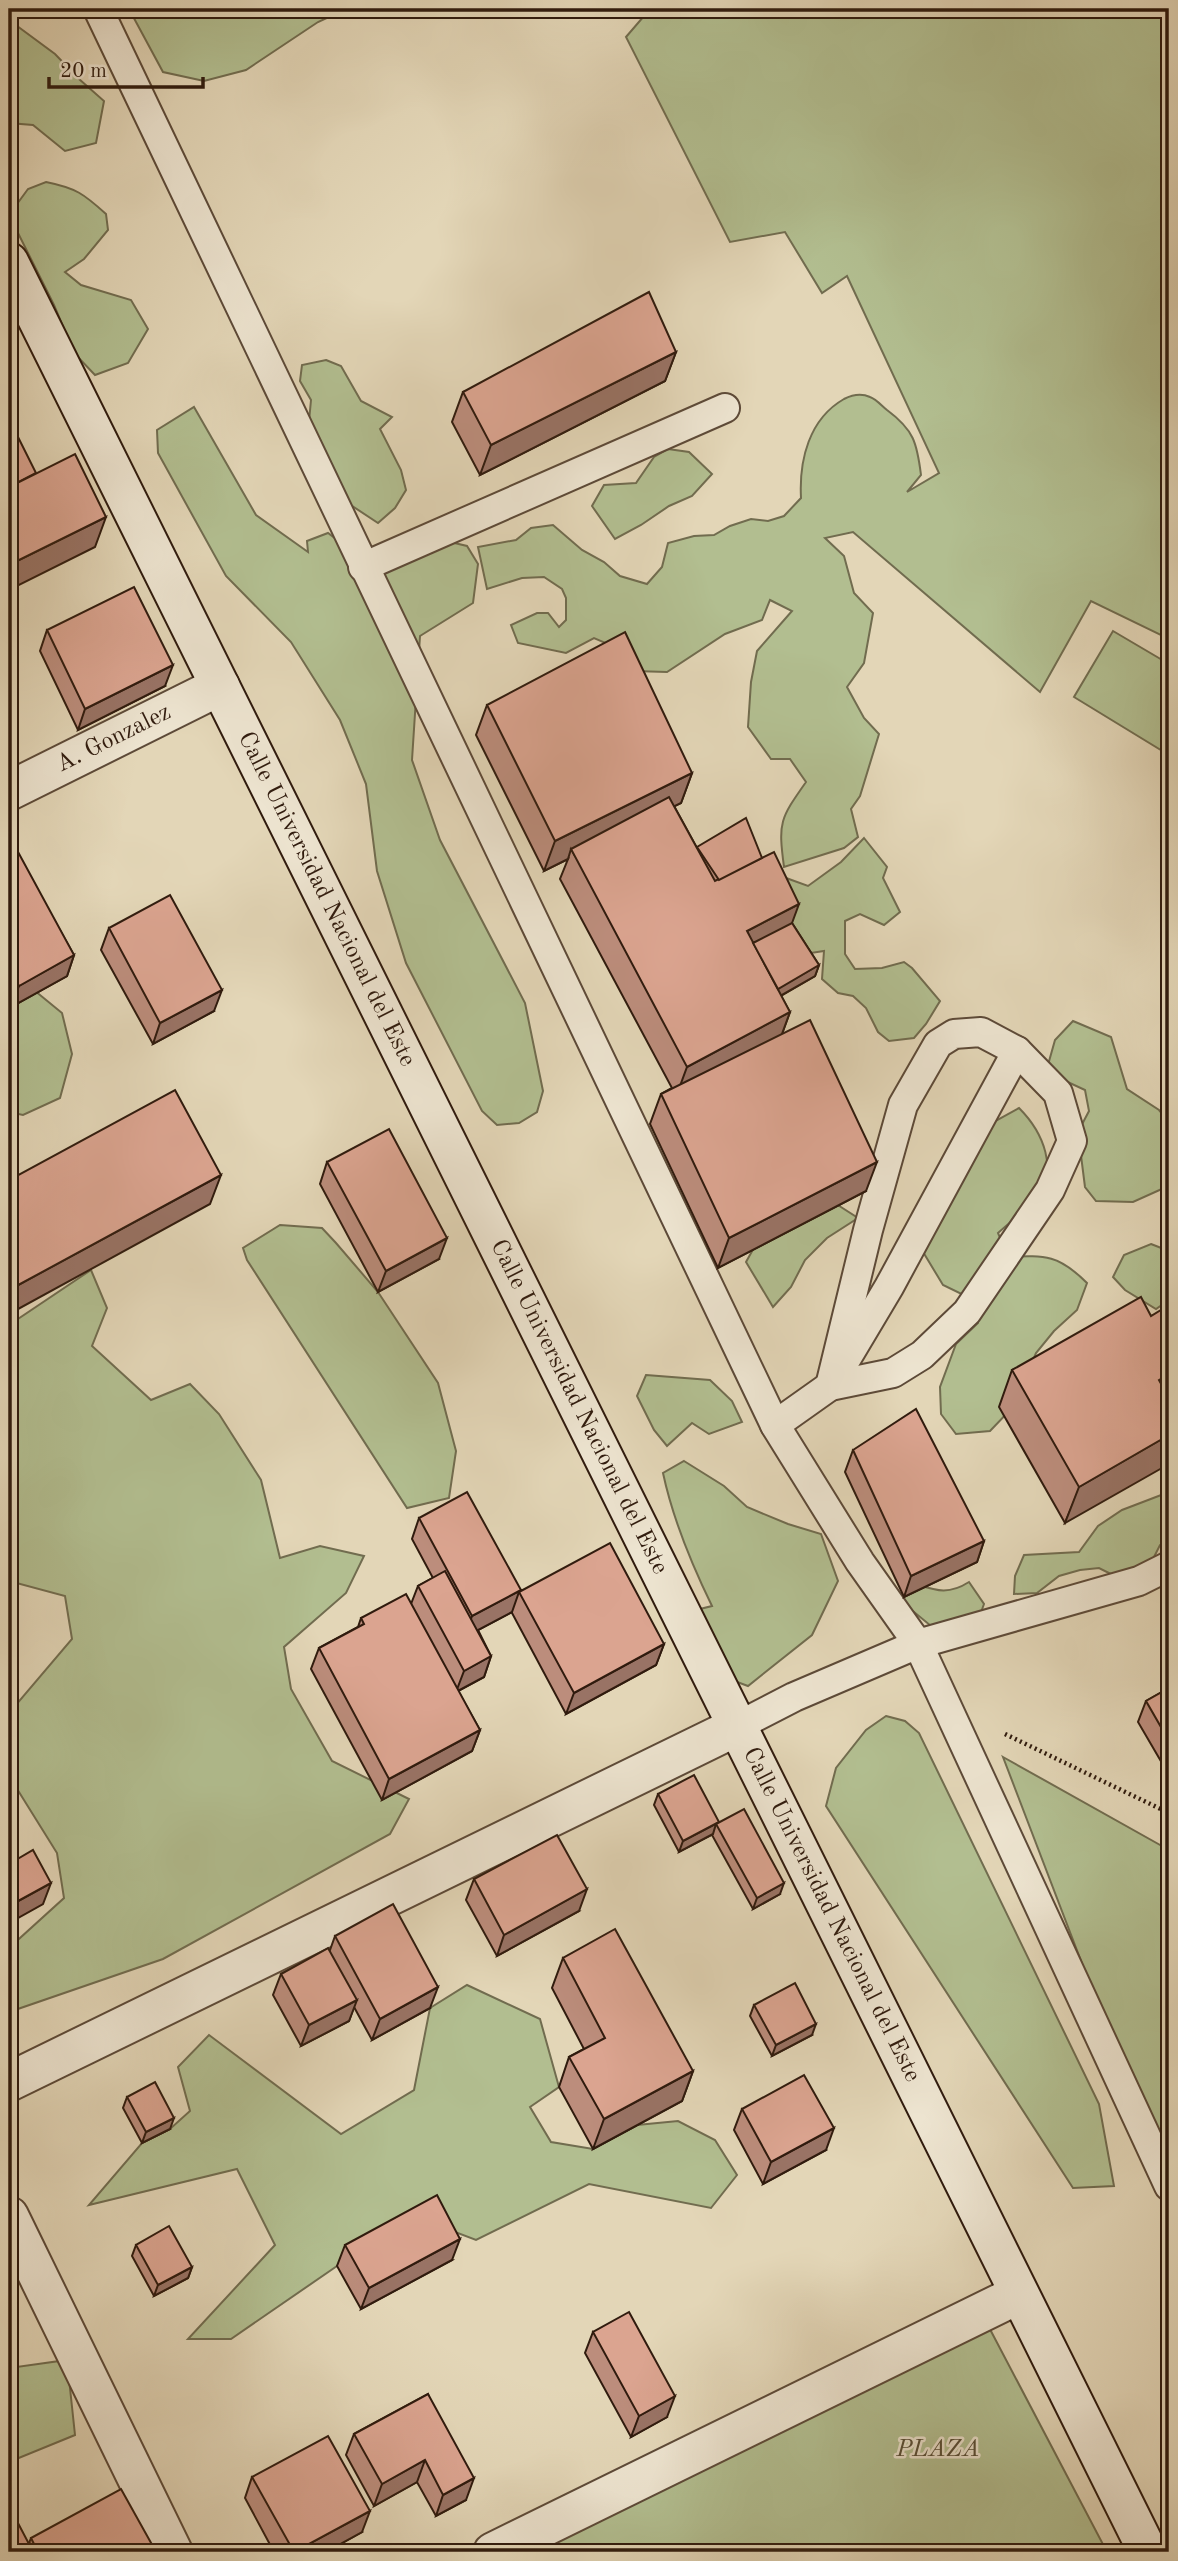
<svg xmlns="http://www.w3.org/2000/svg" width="1178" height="2561" viewBox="0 0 1178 2561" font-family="'Old Standard TT',serif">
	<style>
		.green { fill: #b2be90; stroke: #716c4f; stroke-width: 2 }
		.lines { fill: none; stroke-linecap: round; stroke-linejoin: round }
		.lane-casing { stroke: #5d4a38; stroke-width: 32 }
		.street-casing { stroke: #5d4a38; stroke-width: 42 }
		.secondary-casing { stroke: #301b0e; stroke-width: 42 }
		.path { stroke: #301b0e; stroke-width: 4.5; stroke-dasharray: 2 3.5; stroke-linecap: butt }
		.lane { stroke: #ede4d0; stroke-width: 28 }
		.street { stroke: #ede4d0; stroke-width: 38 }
		.secondary { stroke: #ede4d0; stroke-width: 38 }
		.wall { fill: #bc8d7c; stroke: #301b0e; stroke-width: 2 }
		.shaded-wall { fill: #997365; stroke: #301b0e; stroke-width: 2 }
		.building { fill: #dba490; stroke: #301b0e; stroke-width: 2 }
		.labels { text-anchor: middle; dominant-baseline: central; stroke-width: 5; stroke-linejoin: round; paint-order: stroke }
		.street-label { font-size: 24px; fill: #301b0e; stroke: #ede4d0 }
		.park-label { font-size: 24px; font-style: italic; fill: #574c35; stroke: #ede4d0 }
	</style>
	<rect width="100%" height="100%" fill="#e3d6b7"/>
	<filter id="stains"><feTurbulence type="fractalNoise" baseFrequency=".00286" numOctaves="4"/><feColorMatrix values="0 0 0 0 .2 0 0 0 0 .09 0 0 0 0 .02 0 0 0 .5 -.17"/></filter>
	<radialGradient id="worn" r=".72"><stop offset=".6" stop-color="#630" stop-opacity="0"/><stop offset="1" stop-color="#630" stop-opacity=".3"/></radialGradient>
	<g class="green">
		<polygon points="129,9 346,9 318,22 246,70 204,81 163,72"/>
		<path d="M 650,9 L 1169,9 L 1169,639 L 1091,601 L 1040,692 L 853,532 L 825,538 L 844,556 L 854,593 L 873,613 L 864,663 L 847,687 L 864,718 L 879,734 L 860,796 L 851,809 L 858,837 L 844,848 L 784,867 C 778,822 780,819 806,782 L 790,759 L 771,759 L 748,727 L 751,682 L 757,651 L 792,611 L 770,600 L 762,620 L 725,634 L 667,672 L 634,671 L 622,650 L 594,638 L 566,653 L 518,643 L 511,625 L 537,613 L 548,613 L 559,627 L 566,620 L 566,598 L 562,589 L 544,577 L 522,578 L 487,589 L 478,547 L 516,540 L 531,528 L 553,525 L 582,550 L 604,562 L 620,576 L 647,584 L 662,567 L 668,543 L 694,536 L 714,535 L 730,526 L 751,519 L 768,521 L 784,516 L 801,498 C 799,460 809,419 844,399 C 852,395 861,393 870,397 C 876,399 882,406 887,410 C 914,430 917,443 921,475 L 907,492 L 939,473 L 847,276 L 822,293 L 785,232 L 730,242 L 626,37 Z"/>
		<polygon points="9,20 55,54 79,79 104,101 96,143 65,151 33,125 9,123"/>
		<path d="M 46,182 C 76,188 84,194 106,214 L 108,230 L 84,259 L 65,272 L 81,285 L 131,300 L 148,329 L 128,363 L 95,375 L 74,353 L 54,305 L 9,215 L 28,189 Z"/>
		<polygon points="326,360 341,366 361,401 392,417 380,429 401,470 406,490 395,508 378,523 334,494 308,432 311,400 300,381 302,365"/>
		<polygon points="194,407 256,515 308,552 307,541 328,533 361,558 446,541 467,546 478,564 473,603 420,636 412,760 440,840 525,1003 543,1091 537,1112 519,1123 497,1125 482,1111 406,963 377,871 366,784 340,720 291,642 226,576 158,453 157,430"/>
		<polygon points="668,449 689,452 712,474 692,496 669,506 641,525 615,539 592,506 604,485 636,483 654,457"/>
		<polygon points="1113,631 1169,664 1169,755 1074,697"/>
		<polygon points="864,838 887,867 883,878 900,912 884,925 860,914 845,921 845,954 855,969 882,968 904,962 912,968 940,1001 926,1024 914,1038 889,1041 878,1032 866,1008 853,996 838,993 822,979 824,951 811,953 783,914 786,878 808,886 841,862"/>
		<polygon points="29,986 62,1013 72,1054 60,1098 23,1115 9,1112 9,993"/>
		<polygon points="1073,1021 1111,1037 1127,1089 1159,1110 1169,1122 1169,1192 1164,1188 1133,1202 1096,1201 1085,1187 1078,1132 1089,1111 1085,1090 1046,1072 1055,1040"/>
		<path d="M 1019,1108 C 1043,1132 1060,1171 1035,1200 C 1024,1212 1010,1222 998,1233 L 1008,1257 C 1046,1255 1059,1255 1087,1283 L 1077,1310 L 1054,1331 L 1036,1353 L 1013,1407 L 990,1431 L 956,1434 L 941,1414 L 940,1387 L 956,1344 L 978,1323 L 974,1300 L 943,1285 L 914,1237 L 950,1175 L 946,1152 L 959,1141 Z"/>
		<polygon points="830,1200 858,1218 827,1238 805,1260 791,1287 773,1307 746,1262 760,1237"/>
		<polygon points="280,1225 322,1228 336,1243 378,1292 438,1383 456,1451 449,1498 407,1508 247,1260 243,1248"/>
		<polygon points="1151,1244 1169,1251 1169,1300 1156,1309 1125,1290 1113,1277 1124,1255"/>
		<polygon points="91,1270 107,1308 92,1346 151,1400 190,1384 219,1414 261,1480 280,1558 320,1546 364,1556 346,1593 284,1647 291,1689 332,1761 409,1799 390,1834 163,1959 9,2012 9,1948 64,1898 57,1853 9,1776 9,1713 72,1639 65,1596 9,1581 9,1325"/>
		<polygon points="646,1375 710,1380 732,1401 742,1422 709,1434 692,1423 667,1446 654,1430 637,1396"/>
		<path d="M 684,1461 L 724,1486 L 747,1507 L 788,1524 L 821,1534 L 838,1581 L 812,1635 L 748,1686 L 729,1679 L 692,1611 L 712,1606 C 691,1563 673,1520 663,1473 Z"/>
		<polygon points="1169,1492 1169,1543 1160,1545 1153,1559 1119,1578 1099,1568 1080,1570 1059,1576 1037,1593 1014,1594 1015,1576 1024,1555 1079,1552 1098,1526 1122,1510"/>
		<path d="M 969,1582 L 984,1604 L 980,1615 L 931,1626 L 897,1598 L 912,1583 C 935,1590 947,1596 969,1582 Z"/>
		<polygon points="886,1716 905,1721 919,1733 1099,2104 1114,2186 1073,2188 826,1806 836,1768 866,1730"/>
		<polygon points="1003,1757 1169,1850 1169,2154 1156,2157"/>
		<polygon points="467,1985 540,2019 559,2087 530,2107 551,2142 593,2149 637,2125 678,2121 715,2140 737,2175 711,2208 589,2184 476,2240 405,2213 337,2266 231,2339 188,2339 275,2245 237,2169 89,2205 142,2143 170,2129 190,2111 178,2067 209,2035 341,2134 414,2090 430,2008"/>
		<polygon points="9,2240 17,2255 18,2317 9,2323"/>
		<polygon points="982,2314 1107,2552 526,2552"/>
		<polygon points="67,2360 75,2435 9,2462 9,2368"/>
	</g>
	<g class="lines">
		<defs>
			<g id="lane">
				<polyline points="98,9 775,1425 860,1562 918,1644 1139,1581 1169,1566"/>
				<polyline points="363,567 725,408"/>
				<polygon points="981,1032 1017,1051 1058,1093 1072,1141 1050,1190 967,1312 922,1355 893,1373 830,1386 868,1230 903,1105 938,1044 954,1034"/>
				<polyline points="775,1425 830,1386 889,1287 1017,1051"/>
				<polyline points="738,1726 794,1697 918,1644 1169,2186"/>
			</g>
			<g id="street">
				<path id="s1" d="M 9,791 L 220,686"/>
				<polyline points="9,2082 738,1726"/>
				<polyline points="9,2216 173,2552"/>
				<polyline points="493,2552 1019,2294"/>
			</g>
			<g id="secondary">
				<path id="s2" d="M 9,262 L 1148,2552"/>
			</g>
		</defs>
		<use href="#lane" class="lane-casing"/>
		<use href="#street" class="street-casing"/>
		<use href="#secondary" class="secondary-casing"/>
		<polyline class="path" points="1005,1734 1169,1813"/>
		<use href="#lane" class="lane"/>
		<use href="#street" class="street"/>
		<use href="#secondary" class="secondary"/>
	</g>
	<g class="wall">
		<polygon points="676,352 665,381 480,475 452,422 463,392"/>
		<polygon points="47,630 165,686 78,730 40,651"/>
		<polygon points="487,705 692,773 681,803 674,806 697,848 762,858 792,923 819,965 815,976 781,996 790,1012 782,1034 866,1191 718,1268 650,1124 661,1094 672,1088 560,879 568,859 544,871 476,735"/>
		<polygon points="9,840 74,955 67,976 11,1007 9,1003"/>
		<polygon points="109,928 214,1011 153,1044 101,950"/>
		<polygon points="327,1162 439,1259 378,1292 320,1184"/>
		<polygon points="1151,1316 1065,1523 999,1407 1012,1370"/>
		<polygon points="853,1450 984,1541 977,1562 904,1597 845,1472"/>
		<polygon points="419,1518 521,1590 664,1644 656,1665 566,1714 512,1613 512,1612 478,1630 491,1656 484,1677 458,1691 480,1730 472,1751 382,1800 311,1669 319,1648 358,1627 361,1618 411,1604 418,1586 433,1578 412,1539"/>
		<polygon points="1169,1688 1169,1775 1138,1722 1146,1701"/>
		<polygon points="658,1794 719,1822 780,1894 753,1909 712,1835 713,1834 679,1852 654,1805"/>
		<polygon points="474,1879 579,1911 497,1956 466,1900"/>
		<polygon points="335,1936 430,2008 372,2040 354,2007 349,2021 301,2046 273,1995 281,1974 330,1950"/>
		<polygon points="563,1958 693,2071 682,2101 593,2149 559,2087 569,2057 584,2049 552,1988"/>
		<polygon points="754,2005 812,2035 772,2056 750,2016"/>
		<polygon points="127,2097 170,2129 142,2143 123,2108"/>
		<polygon points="742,2109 826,2150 763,2184 734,2130"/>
		<polygon points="136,2245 192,2267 188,2278 154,2296 132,2256"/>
		<polygon points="345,2245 452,2260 361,2309 337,2266"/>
		<polygon points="593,2332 667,2417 631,2437 585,2353"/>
		<polygon points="428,2394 466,2500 436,2516 417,2482 374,2506 346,2455 354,2434"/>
		<polygon points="252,2477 362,2532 326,2552 274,2552 245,2498"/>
		<polygon points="31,2538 155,2550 154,2552 9,2552 29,2543"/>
	</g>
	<g class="shaded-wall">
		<polygon points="676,352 665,381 480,475 491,445"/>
		<polygon points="106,517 95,547 9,590 9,565"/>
		<polygon points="173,665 165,686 78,730 85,709"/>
		<polygon points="692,773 681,803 575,856 571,849 568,859 544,871 555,841"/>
		<polygon points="799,904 788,934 752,943 747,931"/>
		<polygon points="74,955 67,976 11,1007 19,986"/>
		<polygon points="819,965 815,976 771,1001 775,990"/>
		<polygon points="222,990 214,1011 153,1044 160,1023"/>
		<polygon points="790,1012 779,1042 676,1097 687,1067"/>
		<polygon points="877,1162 866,1191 718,1268 729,1238"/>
		<polygon points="221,1175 210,1204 9,1314 9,1290"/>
		<polygon points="447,1238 439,1259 378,1292 386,1271"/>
		<polygon points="1169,1374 1169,1403 1159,1380"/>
		<polygon points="1169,1435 1169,1464 1065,1523 1079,1487"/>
		<polygon points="984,1541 977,1562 904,1597 911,1576"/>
		<polygon points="521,1590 519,1592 512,1612 465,1637 472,1616"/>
		<polygon points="664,1644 656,1665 566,1714 574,1693"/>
		<polygon points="491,1656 484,1677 456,1692 464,1671"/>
		<polygon points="480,1730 472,1751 382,1800 389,1779"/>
		<polygon points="719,1822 716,1824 713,1834 679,1852 683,1841"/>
		<polygon points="51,1883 43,1904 9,1923 9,1906"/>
		<polygon points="784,1883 780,1894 753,1909 757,1898"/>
		<polygon points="587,1889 579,1911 497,1956 504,1935"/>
		<polygon points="438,1987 430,2008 372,2040 380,2019"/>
		<polygon points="357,2000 349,2021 301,2046 309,2025"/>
		<polygon points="816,2024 812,2035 772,2056 776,2045"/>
		<polygon points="693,2071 682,2101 593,2149 604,2119"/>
		<polygon points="174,2118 170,2129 142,2143 146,2132"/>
		<polygon points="834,2128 826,2150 763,2184 771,2162"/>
		<polygon points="460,2239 452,2260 361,2309 369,2288"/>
		<polygon points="192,2267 188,2278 154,2296 158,2285"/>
		<polygon points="675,2396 667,2417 631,2437 639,2416"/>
		<polygon points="425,2460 417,2482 374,2506 382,2484"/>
		<polygon points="474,2478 466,2500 436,2516 443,2495"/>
		<polygon points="370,2511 362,2532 326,2552 294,2552"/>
		<polygon points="29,2544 26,2552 13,2552"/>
	</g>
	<g class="building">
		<polygon points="649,292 676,352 491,445 463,392"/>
		<polygon points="12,425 36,473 9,487 9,427"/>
		<polygon points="75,454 106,517 9,565 9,487"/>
		<polygon points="134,587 173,665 85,709 47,630"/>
		<polygon points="625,632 692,773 555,841 487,705"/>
		<polygon points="669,797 715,881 774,852 799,904 747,931 790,1012 687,1067 571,849"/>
		<polygon points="746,818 762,858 719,880 697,847"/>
		<polygon points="11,839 74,955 19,986 9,968 9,840"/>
		<polygon points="170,895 222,990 160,1023 109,928"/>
		<polygon points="792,923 819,965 778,989 753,943"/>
		<polygon points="810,1020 877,1162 729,1238 661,1094"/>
		<polygon points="175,1090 221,1175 9,1290 9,1180"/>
		<polygon points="389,1129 447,1238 386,1271 327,1162"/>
		<polygon points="1141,1297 1151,1316 1169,1305 1169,1374 1159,1380 1169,1398 1169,1435 1079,1487 1012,1370"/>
		<polygon points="916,1409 984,1541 911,1576 853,1450"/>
		<polygon points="467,1492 521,1590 472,1616 419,1518"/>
		<polygon points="610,1543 664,1644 574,1693 519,1592"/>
		<polygon points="445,1571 491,1656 464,1671 418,1586"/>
		<polygon points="406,1594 480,1730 389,1779 319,1648 364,1624 361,1618"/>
		<polygon points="1169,1688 1169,1741 1146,1701"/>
		<polygon points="694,1775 719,1822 683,1841 658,1794"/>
		<polygon points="744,1809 784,1883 757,1898 716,1824"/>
		<polygon points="557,1835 587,1889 504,1935 474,1879"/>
		<polygon points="33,1850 51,1883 9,1906 9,1864"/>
		<polygon points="393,1904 438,1987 380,2019 335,1936"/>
		<polygon points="615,1929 693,2071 604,2119 569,2057 605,2038 563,1958"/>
		<polygon points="328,1948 357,2000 309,2025 281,1974"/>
		<polygon points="795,1983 816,2024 776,2045 754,2005"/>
		<polygon points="804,2075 834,2128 771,2162 742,2109"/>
		<polygon points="155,2082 174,2118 146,2132 127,2097"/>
		<polygon points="437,2195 460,2239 369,2288 345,2245"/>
		<polygon points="169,2226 192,2267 158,2285 136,2245"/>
		<polygon points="629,2312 675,2396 639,2416 593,2332"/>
		<polygon points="428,2394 474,2478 443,2495 425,2460 382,2484 354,2434"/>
		<polygon points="328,2436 370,2511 294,2552 252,2477"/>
		<polygon points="121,2489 155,2550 150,2552 38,2552 31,2538"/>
		<polygon points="9,2506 29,2544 13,2552 9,2552"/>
	</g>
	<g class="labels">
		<g class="street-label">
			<text stroke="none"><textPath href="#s1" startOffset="117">A. Gonzalez</textPath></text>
			<text stroke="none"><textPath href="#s2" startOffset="712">Calle Universidad Nacional del Este</textPath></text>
			<text stroke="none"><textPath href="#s2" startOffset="1279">Calle Universidad Nacional del Este</textPath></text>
			<text stroke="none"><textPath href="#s2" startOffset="1846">Calle Universidad Nacional del Este</textPath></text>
		</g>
		<g class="park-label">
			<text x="938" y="2450">PLAZA</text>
		</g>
	</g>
	<rect width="1178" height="2561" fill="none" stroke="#e3d6b7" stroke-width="35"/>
	<rect x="10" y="10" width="1157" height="2540" fill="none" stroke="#301b0e" stroke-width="3.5"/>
	<rect x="18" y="18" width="1143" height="2526" fill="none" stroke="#301b0e" stroke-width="2"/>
	<path d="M49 77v10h154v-10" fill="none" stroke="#301b0e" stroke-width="3.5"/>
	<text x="60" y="77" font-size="21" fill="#301b0e" stroke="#ede4d0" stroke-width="5" paint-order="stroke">20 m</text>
	<rect width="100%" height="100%" filter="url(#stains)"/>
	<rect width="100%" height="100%" fill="url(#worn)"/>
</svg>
